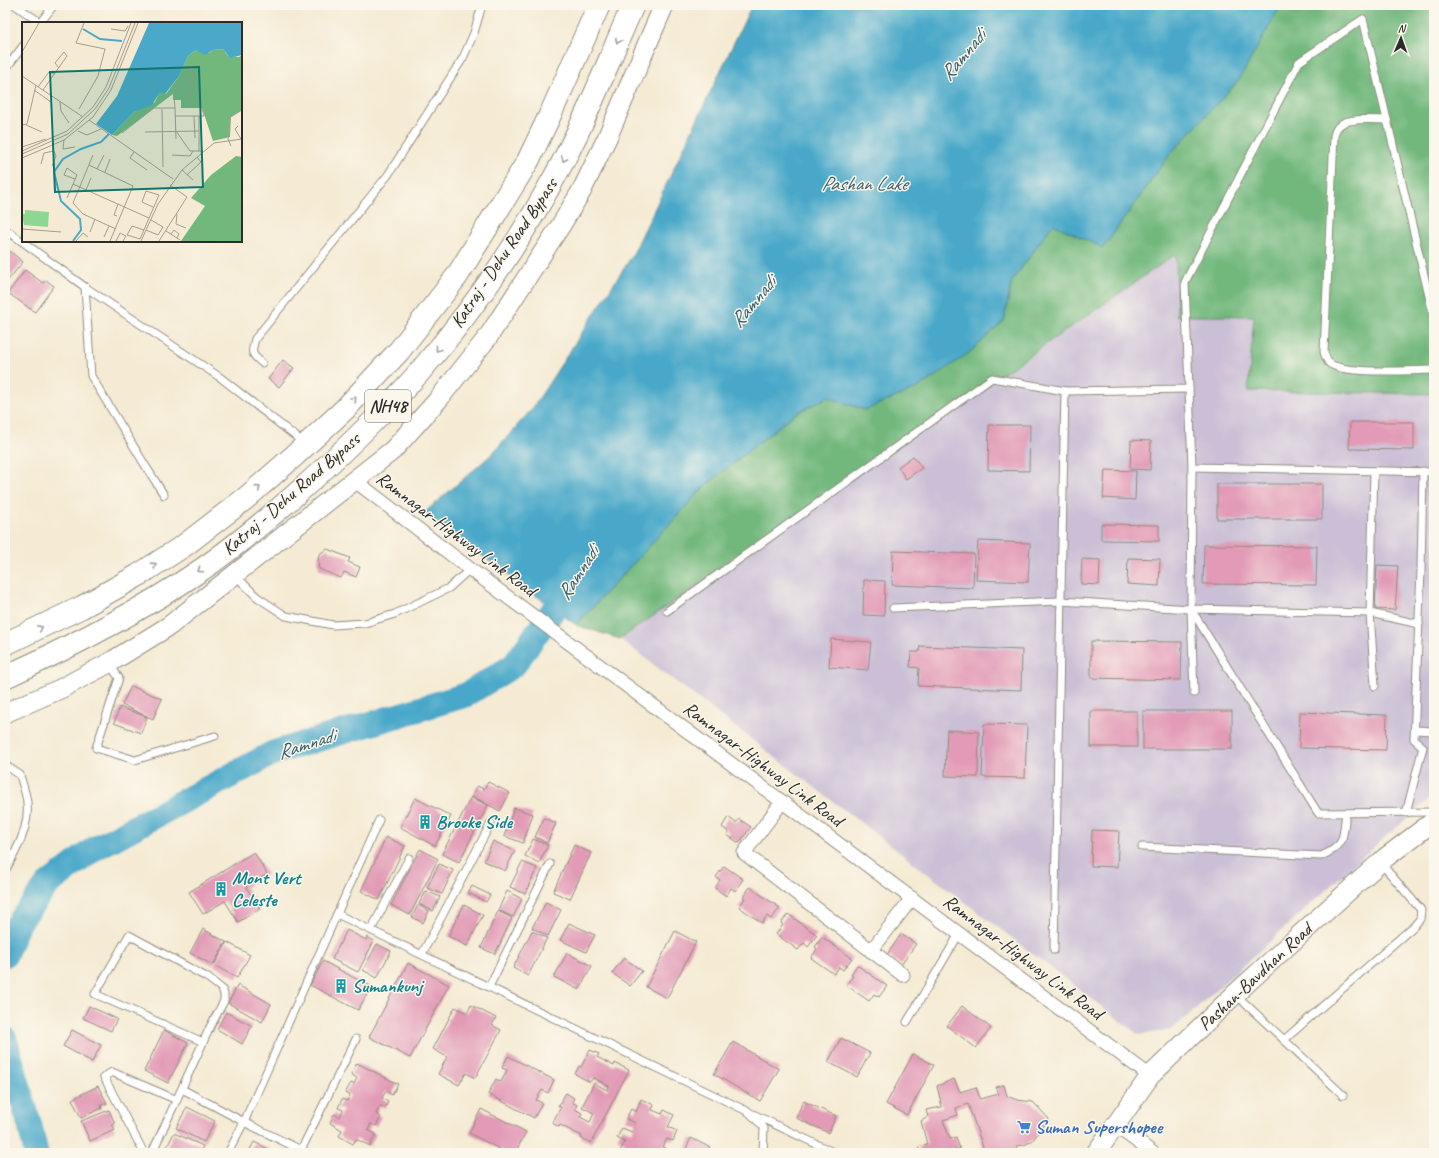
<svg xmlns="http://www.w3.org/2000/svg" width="1439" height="1158" viewBox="0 0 1439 1158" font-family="Caveat,sans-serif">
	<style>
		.industrial { fill: #cabfd6 }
		.forest { fill: #72b87d; stroke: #4e7254 }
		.water { fill: #4aa8c9; stroke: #3a6a7a }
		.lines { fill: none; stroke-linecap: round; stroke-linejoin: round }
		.river { stroke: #4aa8c9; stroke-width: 25 }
		.building { fill: #e29ab6 }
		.lane-casing { stroke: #908b80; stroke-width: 9 }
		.street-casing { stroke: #908b80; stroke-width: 15 }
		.secondary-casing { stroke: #908b80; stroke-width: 21 }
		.highway-casing { stroke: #908b80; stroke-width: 24 }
		.lane { stroke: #fff; stroke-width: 7 }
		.street { stroke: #fff; stroke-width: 13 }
		.secondary { stroke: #fff; stroke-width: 19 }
		.highway { stroke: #fff; stroke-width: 22 }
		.oneway { stroke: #a0a0a0 }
		.labels { text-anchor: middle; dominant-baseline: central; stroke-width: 3; stroke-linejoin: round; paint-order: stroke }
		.shield { fill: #fbf7ec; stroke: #696865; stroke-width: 1 }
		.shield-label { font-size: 18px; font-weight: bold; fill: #2b2b2b }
		.street-label { font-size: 19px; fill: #2b2b2b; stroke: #fbf7ec }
		.culture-label { font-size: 19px; font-weight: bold; fill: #0d838f; stroke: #fbf7ec; text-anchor: start }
		.shop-label { font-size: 19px; font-weight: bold; fill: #366cbe; stroke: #fbf7ec; text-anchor: start }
		.water-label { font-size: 20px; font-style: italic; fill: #375d6a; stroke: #fbf7ec }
		.inset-river { fill: none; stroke: #4aa8c9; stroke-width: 2 }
		.inset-road { fill: none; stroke: #a49e90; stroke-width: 1 }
		.view { fill: #0f766e; fill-opacity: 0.15; stroke: #0f766e; stroke-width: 2 }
		.inset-edge { fill: none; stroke: #2b2b2b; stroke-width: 2 }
	</style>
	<rect width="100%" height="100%" fill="#fbf7ec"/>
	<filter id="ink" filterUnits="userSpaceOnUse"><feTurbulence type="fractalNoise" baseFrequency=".025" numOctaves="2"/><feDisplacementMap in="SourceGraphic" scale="8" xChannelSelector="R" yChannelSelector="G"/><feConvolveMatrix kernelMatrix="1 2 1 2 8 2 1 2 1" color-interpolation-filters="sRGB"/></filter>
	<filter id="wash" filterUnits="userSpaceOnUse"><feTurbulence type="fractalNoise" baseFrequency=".012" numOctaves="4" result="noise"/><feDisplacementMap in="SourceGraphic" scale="16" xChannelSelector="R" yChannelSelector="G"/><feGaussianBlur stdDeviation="0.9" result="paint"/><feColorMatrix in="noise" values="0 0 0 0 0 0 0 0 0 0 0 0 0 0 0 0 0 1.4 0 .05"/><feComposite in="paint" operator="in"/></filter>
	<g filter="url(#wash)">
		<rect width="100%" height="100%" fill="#f5ebd4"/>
		<polygon class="industrial" points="1176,254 1177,316 1254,316 1248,391 1434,394 1434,795 1369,851 1172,1030 1139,1035 620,639"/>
		<polygon class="forest" points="1281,5 1434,5 1434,394 1248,391 1254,316 1177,316 1176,254 620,639 576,625 705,486 793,415 828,397 865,410 1004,321 1012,281 1053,224 1103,248 1170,154 1239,80"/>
		<polygon class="water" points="752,5 1281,5 1239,80 1170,154 1103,248 1053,224 1012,281 1004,321 969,353 918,388 865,410 828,397 793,415 705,486 576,625 424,513 491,455 532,409 632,256"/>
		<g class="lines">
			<g class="river">
				<polyline points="5,955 18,924 47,885 94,849 273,753 466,695 514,665 574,581"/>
				<polyline points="5,1039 30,1126 36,1153"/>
			</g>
		</g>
		<g id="blocks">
			<g class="building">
				<polygon points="5,247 23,262 5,284"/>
				<polygon points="25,270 43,283 46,280 54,286 35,312 8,293"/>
				<polygon points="283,360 294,368 279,387 268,379"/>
				<polygon points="1350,422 1414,422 1414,450 1349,449"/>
				<polygon points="989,425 1030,425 1029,471 988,470"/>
				<polygon points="1131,440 1151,441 1150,470 1130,469"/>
				<polygon points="913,456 922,468 906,479 898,467"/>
				<polygon points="1105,470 1136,471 1135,500 1103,498"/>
				<rect x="1217" y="484" width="105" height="35"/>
				<polygon points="1101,524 1159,525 1159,541 1101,540"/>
				<polygon points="978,541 1030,543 1028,582 976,580"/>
				<polygon points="1204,545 1317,546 1316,585 1203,584"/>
				<polygon points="327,549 350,558 348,562 360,567 356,577 344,572 341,578 319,569 318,561 319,554"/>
				<polygon points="893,551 974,554 973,588 892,585"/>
				<polygon points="1128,558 1160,559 1159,586 1127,584"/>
				<polygon points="1082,559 1100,560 1099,585 1081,584"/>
				<polygon points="1377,565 1398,566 1395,610 1375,609"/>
				<polygon points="864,580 885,581 884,616 863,615"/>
				<polygon points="831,639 871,642 868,670 829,667"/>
				<polygon points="1091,641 1182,642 1181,680 1091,678"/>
				<polygon points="920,646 1022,650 1021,690 918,686 919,668 910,667 911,652 919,652"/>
				<polygon points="131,686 162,699 153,719 122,705"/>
				<polygon points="120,707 147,717 141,733 114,723"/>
				<rect x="1091" y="711" width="46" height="36"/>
				<rect x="1143" y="711" width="89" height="38"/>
				<polygon points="1300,712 1387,715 1386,750 1299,748"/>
				<polygon points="984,724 1027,725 1025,778 982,777"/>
				<polygon points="947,730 979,732 978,777 945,776"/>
				<polygon points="488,782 510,793 500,811 472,796 477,786 484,789"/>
				<polygon points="471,797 488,805 459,862 442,854"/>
				<polygon points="415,798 451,816 435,846 400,827"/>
				<polygon points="514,808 533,814 523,843 504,836"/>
				<polygon points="728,817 736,823 739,819 751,827 739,843 727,835 729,832 722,827"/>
				<polygon points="544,818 556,823 547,843 535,837"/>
				<polygon points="1092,830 1119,831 1117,867 1091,866"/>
				<polygon points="386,837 405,846 379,900 361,891"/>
				<polygon points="533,839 548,845 539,863 525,856"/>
				<polygon points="493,841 515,851 505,871 484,861"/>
				<polygon points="574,845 591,853 570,899 553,892"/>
				<polygon points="420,849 438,859 410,915 391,905"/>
				<polygon points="254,852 267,874 246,887 260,909 238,922 225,901 203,914 189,892"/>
				<polygon points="522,862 537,868 525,894 510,887"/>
				<polygon points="439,864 453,870 442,894 427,888"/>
				<polygon points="724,866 743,879 735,891 731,888 726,896 715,888 720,880 716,877"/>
				<polygon points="472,886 490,895 486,902 468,893"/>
				<polygon points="750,887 780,908 771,919 767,916 762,923 739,907 745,898 743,897"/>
				<polygon points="426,891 440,897 433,911 419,904"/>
				<polygon points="507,891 522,899 513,917 498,910"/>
				<polygon points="546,902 561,910 548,936 532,928"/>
				<polygon points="418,905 429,911 423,923 412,917"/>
				<polygon points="464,905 483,915 467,946 448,936"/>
				<polygon points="498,911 512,918 495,954 481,948"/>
				<polygon points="788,914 817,935 808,947 804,943 798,950 776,934 783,925 781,923"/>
				<polygon points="569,923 595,935 586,952 560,940"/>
				<polygon points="203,929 226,942 213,965 190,953"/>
				<polygon points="347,930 366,940 367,937 374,941 358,972 332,959"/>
				<polygon points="532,931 547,938 528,976 513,968"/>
				<polygon points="675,931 696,942 667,998 646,987"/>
				<polygon points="901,934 916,944 901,965 887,955"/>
				<polygon points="822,937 852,958 843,970 839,967 834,974 811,958 817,949 815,947"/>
				<polygon points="227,942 250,955 237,978 214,965"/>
				<polygon points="377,944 391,951 377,978 363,970"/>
				<polygon points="567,953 592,966 579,990 554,977"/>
				<polygon points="624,958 642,971 630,986 612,973"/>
				<polygon points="323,961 371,987 358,1010 310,985"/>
				<polygon points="408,963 449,985 410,1058 369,1037"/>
				<polygon points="857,965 887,986 879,997 874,994 869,1001 846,985 853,976 851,975"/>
				<polygon points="238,985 271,1004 262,1022 228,1003"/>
				<polygon points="471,1005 496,1018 492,1025 501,1030 475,1078 466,1073 459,1085 438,1074 447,1057 433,1049 455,1007 467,1013"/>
				<polygon points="89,1006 117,1019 111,1031 83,1018"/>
				<polygon points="962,1006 991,1028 976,1048 947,1026"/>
				<polygon points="226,1012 252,1026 242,1044 217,1029"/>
				<polygon points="72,1030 101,1045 92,1062 63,1046"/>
				<polygon points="164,1030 188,1043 168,1083 144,1071"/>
				<polygon points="841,1038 870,1053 857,1077 828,1062"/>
				<polygon points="733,1042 779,1069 760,1101 714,1074"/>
				<polygon points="590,1050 599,1054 597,1057 614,1066 615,1063 629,1070 591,1143 581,1138 582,1136 560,1125 559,1127 552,1123 561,1107 558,1106 566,1093 574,1098 572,1102 577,1105 575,1109 582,1113 580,1117 590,1122 594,1113 582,1107 594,1083 607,1090 609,1086 593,1078 590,1082 575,1074 579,1066 581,1067"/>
				<polygon points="913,1054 934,1065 907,1115 886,1104"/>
				<polygon points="508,1056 554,1080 548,1093 542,1090 536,1100 542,1103 534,1118 488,1094 496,1079 501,1082 507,1070 502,1068"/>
				<polygon points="357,1063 398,1084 392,1095 386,1091 382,1098 388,1102 385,1108 380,1106 376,1114 381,1117 376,1126 371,1124 368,1130 376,1134 370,1146 356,1139 353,1144 339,1136 342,1130 330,1123 334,1114 340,1117 343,1110 338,1108 342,1099 347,1101 350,1095 345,1093 351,1083 354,1084 357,1078 351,1074"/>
				<polygon points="954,1079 960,1092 976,1087 980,1099 999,1094 996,1087 1004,1085 1007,1096 1017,1100 1033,1102 1049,1119 1032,1141 1024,1145 1016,1146 1018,1153 985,1153 968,1104 956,1108 958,1115 943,1120 950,1139 956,1137 960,1149 954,1151 955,1153 921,1153 918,1147 927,1144 921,1121 928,1117 926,1110 942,1107 937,1086"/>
				<polygon points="98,1086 107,1103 101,1105 102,1108 81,1118 72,1099"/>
				<polygon points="641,1099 654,1105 652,1110 662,1114 664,1110 674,1115 668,1127 677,1131 673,1141 667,1139 663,1147 668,1150 667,1153 619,1153 625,1142 617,1138 622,1128 632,1132 636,1123 626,1119 631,1109 636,1112"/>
				<polygon points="803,1101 836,1116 829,1133 796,1118"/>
				<polygon points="187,1107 215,1121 204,1142 176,1128"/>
				<polygon points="481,1109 526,1132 515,1153 507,1153 469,1133"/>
				<polygon points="109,1110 115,1124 112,1124 115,1130 90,1141 81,1121"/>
				<polygon points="174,1133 203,1146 200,1153 168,1153 165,1151"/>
				<polygon points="691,1138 709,1147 713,1153 684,1153"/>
				<polygon points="254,1142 277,1153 248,1153"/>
			</g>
		</g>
	</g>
	<g filter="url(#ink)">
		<use href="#blocks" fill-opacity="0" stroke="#908b80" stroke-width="1"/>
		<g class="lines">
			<defs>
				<g id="lane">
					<polyline points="15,5 41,23"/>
					<polyline points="40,23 54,5"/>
					<polyline points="5,70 23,46"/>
					<path d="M 1387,120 C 1375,120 1349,117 1340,125 C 1336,128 1335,131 1334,136 L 1324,352 C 1325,356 1326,360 1329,363 C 1343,375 1413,370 1434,370"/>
					<polyline points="5,229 85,287 221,378 304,443"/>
					<polyline points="85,287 91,376 145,465 164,495"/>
					<path d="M 262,363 C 251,354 251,353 255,339 L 388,175 L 463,58 L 474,33 L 482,5"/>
					<polyline points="1189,389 1192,467 1191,609 1194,693"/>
					<polyline points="1192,467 1434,472"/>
					<polyline points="1374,471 1370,613 1375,686"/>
					<polyline points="242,582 257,597 286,616 333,625 365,623 395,614 449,588 470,569"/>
					<polyline points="893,608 1061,601 1191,609 1370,613 1419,624"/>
					<polyline points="1191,609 1318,813 1434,812"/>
					<polyline points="667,611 992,378 1065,391 1189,389 1185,282 1299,62 1363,19 1434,317"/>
					<polyline points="109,663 119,678 96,748 135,760 215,736"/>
					<polyline points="1415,730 1434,731"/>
					<path d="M 5,765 L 20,775 C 22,783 26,793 27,802 C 30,826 17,850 5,871"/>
					<polyline points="1406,813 1423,747 1414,739 1421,570 1423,471"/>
					<path d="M 1142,847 L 1321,856 C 1347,845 1342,838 1346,813"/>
					<polyline points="337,914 749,1112 764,1128 763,1153"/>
					<polyline points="371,930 409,858"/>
					<polyline points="1054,950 1065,391"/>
					<polyline points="422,954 491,823"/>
					<polyline points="489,987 550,864"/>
					<polyline points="1235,994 1343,1095"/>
					<polyline points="907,1022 959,934"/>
					<polyline points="1284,1040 1414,926 1420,919 1421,910 1380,862"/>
					<polyline points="182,1089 244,1122 307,1153"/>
					<polyline points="753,1114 835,1153"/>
					<polyline points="301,1150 356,1039"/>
					<polyline points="144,1153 104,1077 112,1072 177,1100"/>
					<polyline points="152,1153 211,1025 224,1001 224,994 222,989 208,978 129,935 95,994 203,1042"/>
					<polyline points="228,1153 244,1122 379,820"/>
				</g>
				<g id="street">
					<polyline points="354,480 470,569 1150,1076"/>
					<polyline points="782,802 744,853 903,975"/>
					<polyline points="871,951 912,898"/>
					<polyline points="1116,1126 1153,1153"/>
				</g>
				<g id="secondary">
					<polyline points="5,713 60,689 109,663 169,626 393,450 437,401 488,337 561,225 582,190 607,138 664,5"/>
					<polyline points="1096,1153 1150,1076 1235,994 1304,931 1385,858 1434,821"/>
				</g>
				<g id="highway">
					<polyline points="5,644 82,607 137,576 185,545 246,498 294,456 345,409 399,351 457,276 528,161 551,113 599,5"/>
					<path d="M 5,677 C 73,646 139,612 201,570 C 233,548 264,522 294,496 C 328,466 361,434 393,401 C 403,390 413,380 422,369 C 471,312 518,244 554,178 C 585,123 608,62 633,5"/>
				</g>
			</defs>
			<use href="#lane" class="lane-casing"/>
			<use href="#street" class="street-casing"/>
			<use href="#secondary" class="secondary-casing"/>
			<use href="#highway" class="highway-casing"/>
			<use href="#lane" class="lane"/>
			<use href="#street" class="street"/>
			<use href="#secondary" class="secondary"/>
			<use href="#highway" class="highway"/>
		</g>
		<defs><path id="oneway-chevron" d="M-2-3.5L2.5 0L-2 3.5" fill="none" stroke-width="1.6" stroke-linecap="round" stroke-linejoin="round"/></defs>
		<g class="oneway">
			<use href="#oneway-chevron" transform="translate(618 41) rotate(114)"/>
			<use href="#oneway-chevron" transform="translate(564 159) rotate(116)"/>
			<use href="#oneway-chevron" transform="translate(438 349) rotate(128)"/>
			<use href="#oneway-chevron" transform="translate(354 399) rotate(-47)"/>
			<use href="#oneway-chevron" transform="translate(258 488) rotate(-41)"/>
			<use href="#oneway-chevron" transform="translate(154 565) rotate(-33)"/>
			<use href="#oneway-chevron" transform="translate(200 570) rotate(146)"/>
			<use href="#oneway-chevron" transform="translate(40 628) rotate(-27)"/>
		</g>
	</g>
	<defs>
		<symbol id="building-bare" viewBox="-9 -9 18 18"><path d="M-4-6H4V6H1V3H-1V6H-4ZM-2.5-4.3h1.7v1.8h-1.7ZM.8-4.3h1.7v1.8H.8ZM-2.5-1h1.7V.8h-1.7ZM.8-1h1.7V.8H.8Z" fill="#0f9aa8" stroke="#fbf7ec" stroke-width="2.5" paint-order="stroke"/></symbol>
		<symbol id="supermarket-bare" viewBox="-9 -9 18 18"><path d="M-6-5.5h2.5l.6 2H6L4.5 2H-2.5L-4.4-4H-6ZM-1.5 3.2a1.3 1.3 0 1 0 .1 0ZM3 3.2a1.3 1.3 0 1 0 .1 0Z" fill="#3f7fe0" stroke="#fbf7ec" stroke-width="2.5" paint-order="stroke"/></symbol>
	</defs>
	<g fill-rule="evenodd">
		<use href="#building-bare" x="415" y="812" width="20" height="20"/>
		<use href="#building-bare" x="211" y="879" width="20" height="20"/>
		<use href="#building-bare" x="331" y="976" width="20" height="20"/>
		<use href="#supermarket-bare" x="1014" y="1117" width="20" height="20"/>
	</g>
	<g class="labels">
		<rect class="shield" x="365" y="390" width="46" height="32" rx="3"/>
		<g class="shield-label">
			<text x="388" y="406">NH48</text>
		</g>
		<g class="street-label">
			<text transform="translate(504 253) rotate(-56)">Katraj - Dehu Road Bypass</text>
			<text transform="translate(291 494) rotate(-41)">Katraj - Dehu Road Bypass</text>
			<text transform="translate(456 534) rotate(37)">Ramnagar-Highway Link Road</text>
			<text transform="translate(763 764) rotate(37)">Ramnagar-Highway Link Road</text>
			<text transform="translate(1023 957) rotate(37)">Ramnagar-Highway Link Road</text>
			<text transform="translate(1255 977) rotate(-43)">Pashan-Bavdhan Road</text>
		</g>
		<g class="culture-label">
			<text x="436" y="822">Brooke Side</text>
			<text x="232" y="878">Mont Vert<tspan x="232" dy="22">Celeste</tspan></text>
			<text x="352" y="986">Sumankunj</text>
		</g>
		<g class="shop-label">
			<text x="1035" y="1127">Suman Supershopee</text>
		</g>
		<g class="water-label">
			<text transform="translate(963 55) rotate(-50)">Ramnadi</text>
			<text x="864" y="183">Pashan Lake</text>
			<text transform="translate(753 302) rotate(-50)">Ramnadi</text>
			<text transform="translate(578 573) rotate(-57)">Ramnadi</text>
			<text transform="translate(306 744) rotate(-18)">Ramnadi</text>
		</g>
	</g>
	<g transform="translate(22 22)">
		<rect width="220" height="220" fill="#f5ebd4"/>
		<path d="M 3,188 L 27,190 L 26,205 L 2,203 L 0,192 L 3,192 Z" fill="#8dd793"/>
		<path d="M 201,27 L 206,34 L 217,35 L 220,33 L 220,88 L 209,95 L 208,115 L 191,119 L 180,86 L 159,86 L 159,78 L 151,78 L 151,72 L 95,114 L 90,113 L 112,90 L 133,80 L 138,69 L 144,72 L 157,54 L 166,34 L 174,28 L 187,31 L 191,28 ZM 214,134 L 220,135 L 220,219 L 159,219 L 183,184 L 169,176 L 189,153 Z" fill="#72b87d"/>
		<path d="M 127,1 L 220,1 L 220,33 L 208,36 L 201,27 L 191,28 L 183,33 L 174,28 L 166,34 L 157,54 L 143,72 L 138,70 L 130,83 L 112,90 L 90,113 L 74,102 L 95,74 Z" fill="#4aa8c9"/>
		<path class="inset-river" d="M 61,7 L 78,17 L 100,19M 51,219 L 59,208 L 58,197 L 39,179 L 32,150 L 41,137 L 59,127 L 79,120 L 87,112"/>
		<path class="inset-road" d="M 89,7 L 103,9 L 106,4M 0,30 L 17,1M 0,54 L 61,95M 172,57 L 167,59 L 167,82 L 179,83M 16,65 L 27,50 L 33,52M 12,68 L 29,80M 21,68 L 45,34 L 42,30 L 33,41 L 37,46M 38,80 L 39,89 L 47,101M 153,86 L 154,117M 57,87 L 76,54 L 83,27 L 54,21 L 62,1M 140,87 L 141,145M 172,94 L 173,116M 67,98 L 151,157M 0,103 L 5,102 L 14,63M 4,103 L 20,110M 216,104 L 213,107 L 219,117M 56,109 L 65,113 L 79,107M 154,109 L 168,129 L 181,129M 123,110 L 177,109M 100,111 L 132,86 L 153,86 L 152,75 L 163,52 L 169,47 L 182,94 L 153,94M 42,118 L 41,127 L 53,125M 209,124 L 206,117 L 207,96 L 220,88M 0,125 L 24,117M 0,129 L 45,109 L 71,85 L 84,65 L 109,1M 177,129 L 177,94M 112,130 L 108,136 L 125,148M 0,132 L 46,112 L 73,87 L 87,66 L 113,1M 71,133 L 51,181 L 61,192 L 94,207M 150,133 L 168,134 L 171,129M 0,136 L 42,118 L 71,95 L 89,68 L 116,1M 19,142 L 22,131 L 32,129 L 34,134 L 30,144M 67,143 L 111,164 L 88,219M 75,147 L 82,133M 160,148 L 171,158M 83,150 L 88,137M 165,153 L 179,140 L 175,135M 51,162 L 127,196M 64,168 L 69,156M 45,176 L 55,153 L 45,146 L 42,153 L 53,157M 155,192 L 154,202 L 164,206M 95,194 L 92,193 L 96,182M 0,207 L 39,210M 122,208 L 110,204 L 105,213 L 118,217 L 137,173 L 124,169 L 120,180 L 131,185M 124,208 L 136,213 L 141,205 L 129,198M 144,209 L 158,218M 68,210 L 73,197M 149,212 L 152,208 L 157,212 L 155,216M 82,215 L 87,204M 54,219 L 61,211 L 66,215M 94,219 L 98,211 L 104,214 L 101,219M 119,219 L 136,182 L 160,148 L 192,121 L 220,117M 137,219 L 165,175 L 148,163"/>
		<path class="view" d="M 177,45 L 181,165 L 33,170 L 28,50 Z"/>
		<rect width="220" height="220" class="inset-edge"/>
	</g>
	<rect width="1439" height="1158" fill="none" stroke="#fbf7ec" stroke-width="20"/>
	<g transform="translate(1401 38) rotate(2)" stroke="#fbf7ec" stroke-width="3" paint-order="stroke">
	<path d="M0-3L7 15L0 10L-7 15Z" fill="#2b2b2b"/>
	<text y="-6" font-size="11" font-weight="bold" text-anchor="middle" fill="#2b2b2b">N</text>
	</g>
</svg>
